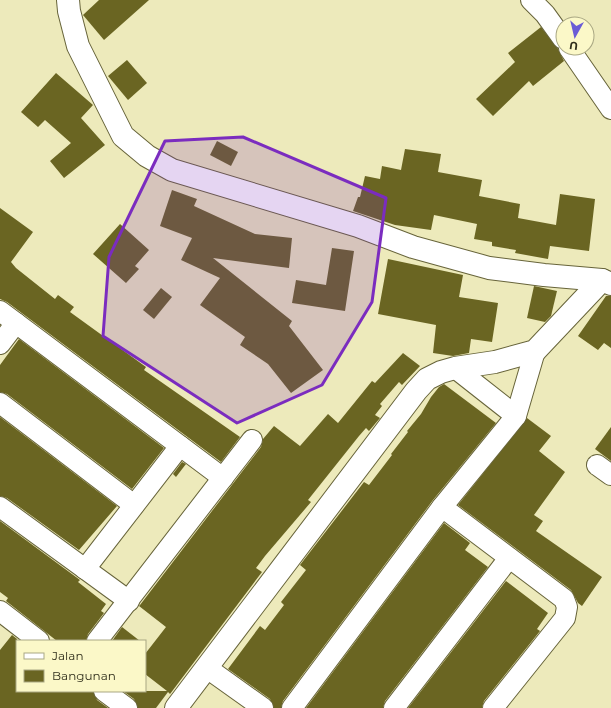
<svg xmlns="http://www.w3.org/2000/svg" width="611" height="708" viewBox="0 0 611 708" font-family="Montserrat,sans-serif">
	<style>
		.building { fill: #6a6522 }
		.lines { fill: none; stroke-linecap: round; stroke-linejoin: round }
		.minor-casing { stroke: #67643a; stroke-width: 22 }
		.tertiary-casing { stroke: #67643a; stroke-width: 24 }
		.minor { stroke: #fff; stroke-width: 20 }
		.tertiary { stroke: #fff; stroke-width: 22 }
		.marked { fill: #7b2cbf; fill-opacity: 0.2; stroke: #7b2cbf; stroke-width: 3; stroke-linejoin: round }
	</style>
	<rect width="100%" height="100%" fill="#edeabb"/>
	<g class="building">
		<polygon points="99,0 149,0 104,40 83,15"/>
		<polygon points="541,27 558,49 564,61 533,86 529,81 493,116 476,99 515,62 508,53"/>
		<polygon points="127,60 147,83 128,100 108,76"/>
		<polygon points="56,73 93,105 81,118 105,145 64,178 50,161 71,143 45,120 38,127 21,112"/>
		<polygon points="217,141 238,152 231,166 210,155"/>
		<polygon points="405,149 441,154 438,172 482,180 479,196 520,204 518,218 556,225 560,194 595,199 589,251 550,246 548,259 515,253 516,250 492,246 492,242 474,239 477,224 434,215 431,230 395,225 353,211 358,197 360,197 365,176 380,179 382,166 401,170"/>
		<polygon points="172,190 197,199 194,206 255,234 292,238 289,268 213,258 292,321 289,326 323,370 291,393 268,364 240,345 245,337 200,305 220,278 181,260 192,238 160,226"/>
		<polygon points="0,208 33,232 11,262 16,268 55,299 58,295 74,307 70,312 146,367 144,370 240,437 221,462 7,302 0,299"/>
		<polygon points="120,224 149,250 135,266 139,269 126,283 93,254"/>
		<polygon points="332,248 354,251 345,311 292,303 296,280 326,285"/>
		<polygon points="388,259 463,275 459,297 498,303 492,342 471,339 469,353 453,356 433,353 436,325 378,314"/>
		<polygon points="534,286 557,291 551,316 545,322 527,318"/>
		<polygon points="161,288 172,297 154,319 143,310"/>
		<polygon points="606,296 611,296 611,348 604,343 598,350 578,336"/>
		<polygon points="19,339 164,448 132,489 7,394 0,392 0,365"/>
		<polygon points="403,353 420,366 402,385 399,382 380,404 382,406 375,415 380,418 369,431 366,428 359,436 308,500 311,502 265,556 256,568 262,572 170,694 168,692 156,708 138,708 134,699 123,691 167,691 145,674 145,654 166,627 139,606 140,605 261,447 263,439 274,426 300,446 328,414 338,423 372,381 375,383"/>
		<polygon points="444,384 496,423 433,500 283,701 281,708 274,708 270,699 228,669 260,626 265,630 284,605 281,602 306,570 300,565 364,482 369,485 392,455 391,454 408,432 407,431 421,414 431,397 439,387"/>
		<polygon points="0,417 117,506 79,550 7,498 0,496"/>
		<polygon points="527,418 551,436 539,451 565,472 534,515 543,521 536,531 602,577 582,606 578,603 571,590 458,505"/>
		<polygon points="611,427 611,461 595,449"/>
		<polygon points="182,462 186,464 176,477 173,474"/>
		<polygon points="0,521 80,580 78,582 106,604 101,611 104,613 88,634 86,641 57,641 6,601 8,598 0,592"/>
		<polygon points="444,523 470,543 465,550 488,567 385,701 383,708 306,708"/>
		<polygon points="506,581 548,613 537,629 540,631 484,701 482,708 408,708"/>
		<polygon points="122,627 140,641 112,641"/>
		<polygon points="12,635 17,639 17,691 93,691 97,700 108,708 0,708 0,650"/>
	</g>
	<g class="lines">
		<defs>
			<g id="minor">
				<polyline points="531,0 545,14 563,39"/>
				<polyline points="569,48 611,109"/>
				<polyline points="0,311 223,478"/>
				<polyline points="0,344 16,323"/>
				<polyline points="455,368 516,416"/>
				<polyline points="0,403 134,505"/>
				<polyline points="597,465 611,475"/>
				<polyline points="0,507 129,601"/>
				<polyline points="442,507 564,599 567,607 565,618 493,708"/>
				<polyline points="85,569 180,446"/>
				<polyline points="0,611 39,641"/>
				<polyline points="97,641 252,440"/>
				<polyline points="207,668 263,708"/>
				<polyline points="104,691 127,708"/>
				<polyline points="292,708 442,507 516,416 535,351"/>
				<polyline points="394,708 509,558"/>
			</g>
			<g id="tertiary">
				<polyline points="68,0 69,11 78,46 123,136 147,156 172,170 358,226 413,247 489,268 544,275 602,280 611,284"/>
				<polyline points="176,708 416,391 427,379 441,372 455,368 495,362 535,351 602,280"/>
			</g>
		</defs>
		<use href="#minor" class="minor-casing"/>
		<use href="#tertiary" class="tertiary-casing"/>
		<use href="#minor" class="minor"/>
		<use href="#tertiary" class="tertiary"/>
	</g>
	<path class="marked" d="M 243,137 L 386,198 L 372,302 L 322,385 L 237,423 L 103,336 L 109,257 L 165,141 Z"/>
	<rect x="16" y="640" width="130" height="52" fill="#fbf8c8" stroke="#a9a783"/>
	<rect x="24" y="653" width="20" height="6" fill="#ffffff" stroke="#a9a783"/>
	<text x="52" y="660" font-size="12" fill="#2f2e1b">Jalan</text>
	<rect x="24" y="670" width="20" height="12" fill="#6a6522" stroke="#a9a783"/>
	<text x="52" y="680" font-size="12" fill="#2f2e1b">Bangunan</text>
	<g transform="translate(575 36) rotate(188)"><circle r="19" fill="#fbf8c8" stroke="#a9a783"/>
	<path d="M0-3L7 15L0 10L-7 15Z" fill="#6b5cd6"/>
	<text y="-6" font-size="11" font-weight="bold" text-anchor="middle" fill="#2f2e1b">U</text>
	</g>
</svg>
